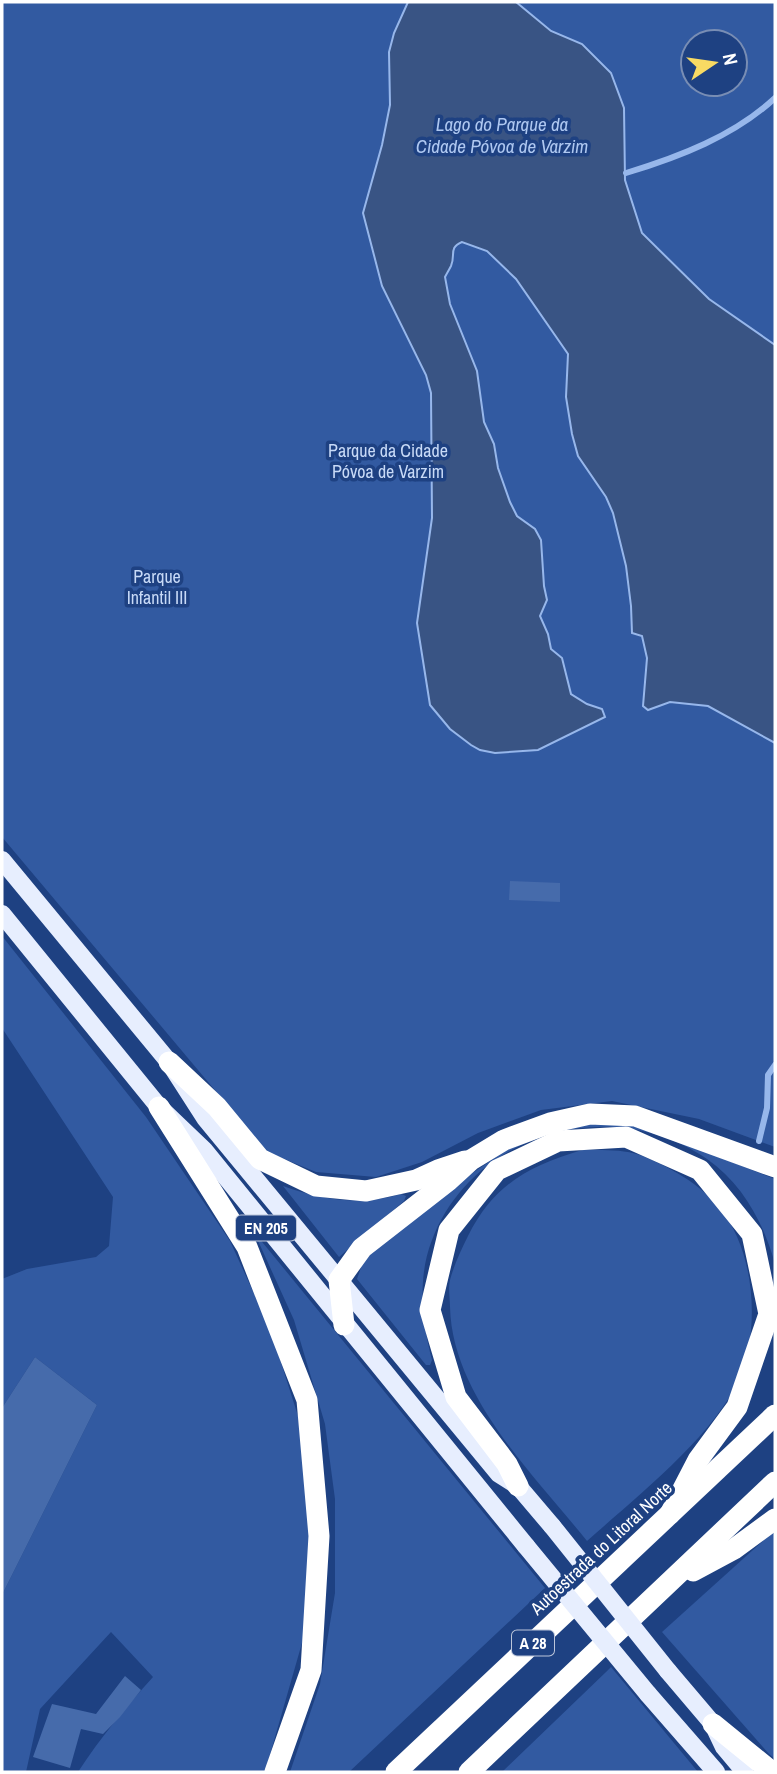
<svg xmlns="http://www.w3.org/2000/svg" width="777" height="1774" viewBox="0 0 777 1774" font-family="'Archivo Narrow',sans-serif">
	<style>
		.green { fill: #325aa1; fill-rule: evenodd }
		.water { fill: #395484; stroke: #97b7eb; stroke-width: 2 }
		.lines { fill: none; stroke-linecap: round; stroke-linejoin: round }
		.stream { stroke: #97b7eb; stroke-width: 6 }
		.building { fill: #466bab }
		.primary { stroke: #e7eefe; stroke-width: 18 }
		.motorway { stroke: #fff; stroke-width: 21 }
		.primary-bridge { stroke: #e7eefe; stroke-width: 18 }
		.labels { text-anchor: middle; dominant-baseline: central; stroke-width: 7; stroke-linejoin: round; paint-order: stroke }
		.shield { fill: #1e4182; stroke: #bcc6da; stroke-width: 2 }
		.shield-label { font-size: 16px; font-weight: bold; fill: #fff }
		.park-label { font-size: 18px; fill: #c8daf7; stroke: #1e4182 }
		.street-label { font-size: 18px; fill: #fff; stroke: #1e4182 }
		.water-label { font-size: 19px; font-style: italic; fill: #afc8f1; stroke: #1e4182 }
	</style>
	<rect width="100%" height="100%" fill="#1e4182"/>
	<g class="green">
		<path d="M 2,2 L 775,2 L 775,1147 L 699,1119 L 612,1101 L 541,1110 L 478,1133 L 422,1162 L 376,1177 L 316,1172 L 267,1152 L 2,837 ZM 693,42 L 735,42 L 735,84 L 693,84 Z"/>
		<path d="M 2,936 L 146,1117 L 230,1241 L 271,1331 L 298,1416 L 308,1492 L 310,1563 L 304,1636 L 265,1772 L 78,1772 C 100,1738 126,1707 153,1677 L 111,1632 L 40,1709 L 26,1772 L 2,1772 L 2,1595 L 97,1405 L 35,1357 L 2,1408 L 2,1279 L 27,1269 L 96,1257 L 109,1246 L 113,1197 L 2,1028 Z"/>
		<path d="M 618,1123 L 645,1128 L 775,1179 L 775,1264 C 764,1224 743,1184 707,1159 C 613,1093 473,1132 432,1240 C 417,1278 422,1322 432,1360 L 430,1365 L 426,1365 L 357,1279 L 365,1256 L 468,1176 L 508,1149 L 570,1125 Z"/>
		<path d="M 582,1150 C 602,1150 621,1149 640,1155 C 668,1166 700,1184 719,1207 C 755,1250 761,1329 739,1379 C 714,1436 634,1499 587,1541 C 534,1475 452,1396 450,1307 C 450,1298 448,1288 450,1280 C 454,1265 461,1250 468,1236 C 494,1184 529,1166 582,1150 Z"/>
		<path d="M 283,1186 C 323,1200 360,1206 401,1194 L 406,1196 L 404,1201 L 339,1257 Z"/>
		<polygon points="254,1232 545,1588 349,1772 290,1772 320,1684 335,1593 335,1499 325,1424 294,1320"/>
		<polygon points="775,1530 775,1759 769,1754 662,1632"/>
		<polygon points="611,1667 698,1772 502,1772 606,1672"/>
	</g>
	<path class="water" d="M 408,2 L 516,2 L 551,31 L 582,44 L 611,73 L 624,108 L 625,180 L 642,233 L 709,299 L 775,345 L 775,743 L 708,706 L 670,702 L 648,710 L 643,706 L 647,658 L 642,636 L 632,633 L 631,606 L 626,566 L 613,513 L 606,497 L 578,456 L 572,434 L 566,397 L 568,354 L 516,279 L 487,251 L 462,242 C 448,248 456,255 451,266 C 449,270 447,273 445,277 L 450,304 L 477,371 L 484,422 L 494,444 L 498,468 L 510,502 L 517,516 L 535,529 L 541,540 L 544,586 L 547,600 L 540,616 L 548,634 L 551,649 L 562,658 L 571,694 L 587,704 L 602,709 L 605,717 L 538,750 L 495,753 L 480,750 L 471,745 L 450,729 L 430,705 L 417,623 L 432,518 L 431,393 L 426,375 L 382,286 L 363,213 L 382,145 L 390,105 L 389,52 L 394,33 Z"/>
	<g class="lines">
		<g class="stream">
			<path d="M 626,173 C 679,157 734,136 775,98"/>
			<polyline points="759,1141 767,1108 768,1075 775,1065"/>
		</g>
	</g>
	<g class="building">
		<polygon points="510,881 560,883 560,902 509,900"/>
		<polygon points="35,1357 97,1405 2,1595 2,1408"/>
		<polygon points="125,1676 141,1690 120,1717 103,1734 81,1729 70,1768 33,1757 52,1704 96,1714"/>
	</g>
	<g class="lines">
		<g class="primary">
			<polyline points="2,860 169,1062 205,1118 499,1474 518,1486 552,1526"/>
			<polyline points="2,914 159,1107 204,1150 526,1546"/>
			<polyline points="668,1671 713,1724 724,1747 745,1772"/>
			<polyline points="648,1694 716,1772"/>
		</g>
		<g class="motorway">
			<polyline points="169,1062 217,1107 260,1159 316,1186 366,1191 416,1180 438,1170 465,1161"/>
			<polyline points="159,1107 247,1247 307,1400 319,1536 311,1670 275,1772"/>
			<polyline points="344,1325 339,1280 362,1248 448,1181 471,1160 504,1140 550,1123 590,1114 635,1116 775,1167"/>
			<polyline points="518,1486 507,1464 456,1397 430,1310 449,1230 497,1170 558,1141 626,1137 700,1170 752,1234 769,1314 737,1407 698,1460 670,1514"/>
			<polyline points="693,1571 734,1549 775,1519"/>
			<polyline points="713,1724 772,1772"/>
			<polyline points="396,1772 775,1415"/>
			<polyline points="469,1772 775,1482"/>
		</g>
		<g class="primary-bridge">
			<polyline points="552,1526 668,1671"/>
			<polyline points="526,1546 648,1694"/>
		</g>
	</g>
	<g class="labels">
		<g class="shield">
			<rect x="236" y="1215.5" width="60" height="25" rx="5"/>
			<rect x="512" y="1630.5" width="42" height="25" rx="5"/>
		</g>
		<g class="shield-label">
			<text x="266" y="1228">EN 205</text>
			<text x="533" y="1643">A 28</text>
		</g>
		<g class="park-label">
			<text x="388" y="450">Parque da Cidade<tspan x="388" dy="21">Póvoa de Varzim</tspan></text>
			<text x="157" y="576">Parque<tspan x="157" dy="21">Infantil III</tspan></text>
		</g>
		<g class="street-label">
			<text transform="translate(601 1548) rotate(-43)">Autoestrada do Litoral Norte</text>
		</g>
		<g class="water-label">
			<text x="502" y="124">Lago do Parque da<tspan x="502" dy="22">Cidade Póvoa de Varzim</tspan></text>
		</g>
	</g>
	<rect width="777" height="1774" fill="none" stroke="#ffffff" stroke-width="7"/>
	<g transform="translate(714 63) rotate(77)"><circle r="33" fill="#1e4182" stroke="#788db4" stroke-width="2"/>
	<path d="M0-5L12 26L0 18L-12 26Z" fill="#f8da63"/>
	<text y="-10" font-size="19" font-weight="bold" text-anchor="middle" fill="#ffffff">N</text>
	</g>
</svg>
